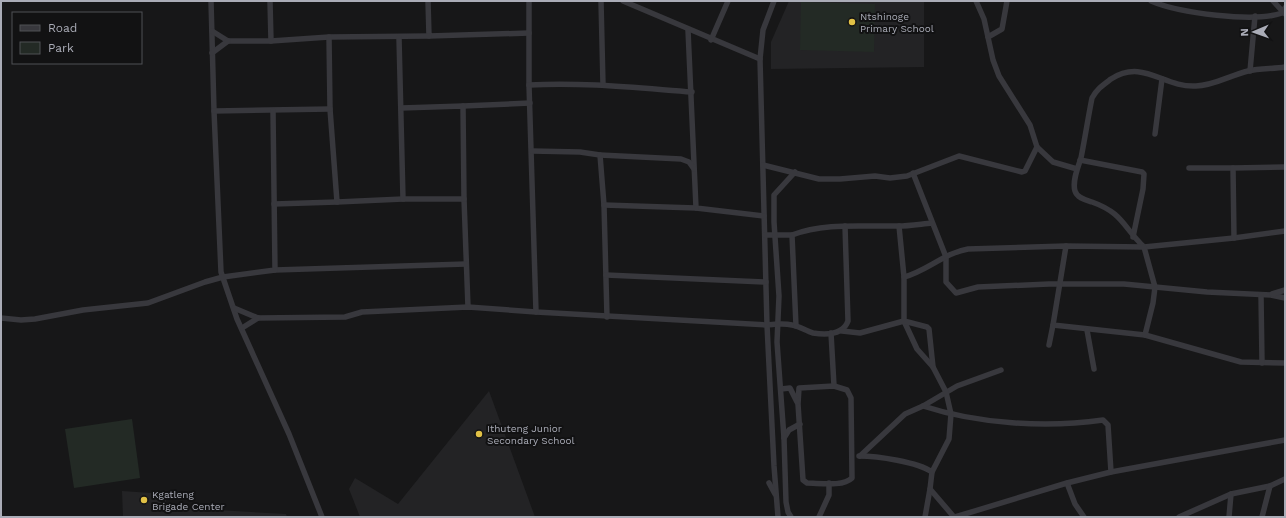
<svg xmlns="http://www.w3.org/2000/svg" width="1286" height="518" viewBox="0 0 1286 518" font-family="'Work Sans',sans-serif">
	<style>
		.built { fill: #232325 }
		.green { fill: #232a25 }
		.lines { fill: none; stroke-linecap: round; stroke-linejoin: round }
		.minor { stroke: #38383d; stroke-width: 5.5 }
		.poi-dot { fill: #e1c146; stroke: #121213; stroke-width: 1.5 }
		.labels { text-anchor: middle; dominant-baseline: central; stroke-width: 4; stroke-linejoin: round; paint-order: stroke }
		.poi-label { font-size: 10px; fill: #aaacb7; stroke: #121213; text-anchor: start }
	</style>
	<rect width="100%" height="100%" fill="#171718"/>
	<g class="built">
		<polygon points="789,1 924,1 924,67 771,69 771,42"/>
		<polygon points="489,391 535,517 360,517 349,489 355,478 398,504"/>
		<polygon points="122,491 166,494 166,507 286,514 287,517 123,517"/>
	</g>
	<g class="green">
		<polygon points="801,2 875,4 874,52 800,50"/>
		<polygon points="132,419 140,478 74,488 65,429"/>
	</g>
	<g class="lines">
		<g class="minor">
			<polyline points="211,1 214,111 221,272 237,319 289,434 322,517"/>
			<polyline points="270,1 271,41"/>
			<polyline points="428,1 429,36 529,33"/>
			<path d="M 529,1 L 529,85 L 536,312 L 767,325 C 775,324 784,323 792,325 C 799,326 806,331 813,333 C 826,335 843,335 848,321 L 845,226"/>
			<polyline points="601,1 603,85"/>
			<polyline points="623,1 760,59"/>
			<polyline points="774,1 763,30 760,59 767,325 774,466 778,517"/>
			<polyline points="976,1 984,19 993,60 999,76 1030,125 1037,147 1053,162 1077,169"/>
			<path d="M 1151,1 C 1179,13 1254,23 1282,13 L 1285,8"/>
			<polyline points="1273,1 1285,14"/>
			<polyline points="688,30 696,208 764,216"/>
			<polyline points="212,31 228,41 271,41 329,37 429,36"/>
			<polyline points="329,37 330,109 337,202 403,199"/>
			<polyline points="988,37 1002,29 1007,1"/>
			<polyline points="399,38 403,199 464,199 468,307"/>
			<polyline points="711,40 728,1"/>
			<polyline points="212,53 228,41"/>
			<path d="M 1285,67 C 1273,69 1260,68 1248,71 C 1231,75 1213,86 1196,86 C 1164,88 1143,58 1111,79 C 1103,85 1097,89 1092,98 C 1088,118 1085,138 1081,158 C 1078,167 1072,181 1075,191 C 1077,198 1086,200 1092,202 C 1123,213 1123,227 1144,247 L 1234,238 L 1285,231"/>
			<polyline points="1250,71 1255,16"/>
			<path d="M 529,85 C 584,82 638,88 692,92"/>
			<polyline points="463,106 530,103"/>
			<polyline points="401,108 463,106 464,199"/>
			<polyline points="214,111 330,109"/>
			<polyline points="1155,134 1162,79"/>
			<polyline points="532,151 580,152 600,155 604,205 607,317"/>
			<polyline points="600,155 681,159 689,162 694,169"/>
			<polyline points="1080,160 1142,172 1144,174 1143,189 1133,237"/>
			<polyline points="763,165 819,179 840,179 875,176 890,178 907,176 959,156 1022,172 1025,171 1037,147"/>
			<polyline points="1189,168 1233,168"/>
			<polyline points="913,173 946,257 946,282 956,293 978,287 1049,284 1124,284 1207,292 1271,295 1285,298"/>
			<polyline points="274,204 337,202"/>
			<polyline points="604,205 696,208"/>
			<polyline points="899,226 904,277"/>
			<polyline points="765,235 792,235 796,326"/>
			<path d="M 792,235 C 825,222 864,227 898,226 C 909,226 921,224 932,223"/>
			<polyline points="1234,238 1233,168 1285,167"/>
			<polyline points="1066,246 1053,325 1145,335 1241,362 1285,363"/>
			<polyline points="275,270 466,264"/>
			<polyline points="606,275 766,282"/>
			<polyline points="1272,294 1285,290"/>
			<polyline points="1261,295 1262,363"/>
			<polyline points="234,308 258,318 345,317 362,312 468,307 536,312"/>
			<polyline points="1,318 21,320 35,319 83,310 148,303 205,282 223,277 275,270 273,111"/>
			<polyline points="242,328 258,318"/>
			<polyline points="1087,330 1094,369"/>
			<polyline points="842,331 860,333 904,321 917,349 933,367"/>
			<polyline points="831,333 834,386"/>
			<polyline points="1049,345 1053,325"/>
			<path d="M 834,386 L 847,390 L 851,398 L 852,478 C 843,487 819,483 807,483 L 803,480 L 798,404 L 799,388 Z"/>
			<polyline points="781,389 790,388 797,402"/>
			<path d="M 923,406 C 978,424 1046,428 1103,420 L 1108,425 L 1111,472"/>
			<polyline points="784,438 789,430 800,424"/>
			<path d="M 859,456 C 877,456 918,462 932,472"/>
			<polyline points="860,456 905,414 923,406 957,386 1001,370"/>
			<polyline points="769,483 775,494"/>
			<polyline points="1067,483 1075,504 1084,517"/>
			<polyline points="791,517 788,512 786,502 784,438 777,342 779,296 774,222 774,195 795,172"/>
			<polyline points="819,517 829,495 829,483"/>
			<polyline points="925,517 930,489"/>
			<path d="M 954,517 L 930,489 L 932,472 L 949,439 L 951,414 L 946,392 L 933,367 L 929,329 L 927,327 L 904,321 L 904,277 C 927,271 944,253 968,249 L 1066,246 L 1144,247 L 1155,287 L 1153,303 L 1145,335"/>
			<polyline points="955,517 1067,483 1111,472 1285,440"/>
			<polyline points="1179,517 1231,494 1270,486 1285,479"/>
			<polyline points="1229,517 1231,494"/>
			<polyline points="1262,517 1270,486"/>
		</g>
	</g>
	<g class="poi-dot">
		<circle cx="852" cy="22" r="4"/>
		<circle cx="479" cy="434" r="4"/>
		<circle cx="144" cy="500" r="4"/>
	</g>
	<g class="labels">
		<g class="poi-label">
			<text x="860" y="16">Ntshinoge<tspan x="860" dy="12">Primary School</tspan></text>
			<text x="487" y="428">Ithuteng Junior<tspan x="487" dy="12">Secondary School</tspan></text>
			<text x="152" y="494">Kgatleng<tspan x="152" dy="12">Brigade Center</tspan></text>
		</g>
	</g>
	<rect width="1286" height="518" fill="none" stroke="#aaacb7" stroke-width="4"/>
	<rect x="12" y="12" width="130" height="52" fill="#121213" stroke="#4f5055"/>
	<rect x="20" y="25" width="20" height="6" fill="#38383d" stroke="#4f5055"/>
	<text x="48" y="32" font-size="12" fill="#aaacb7">Road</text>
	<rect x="20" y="42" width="20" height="12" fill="#232a25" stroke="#4f5055"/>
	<text x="48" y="52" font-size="12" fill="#aaacb7">Park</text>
	<g transform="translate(1254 32) rotate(268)" stroke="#121213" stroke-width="3" paint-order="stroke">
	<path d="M0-3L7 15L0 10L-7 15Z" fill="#aaacb7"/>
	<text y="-6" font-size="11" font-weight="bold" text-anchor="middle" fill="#aaacb7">N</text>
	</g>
</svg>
